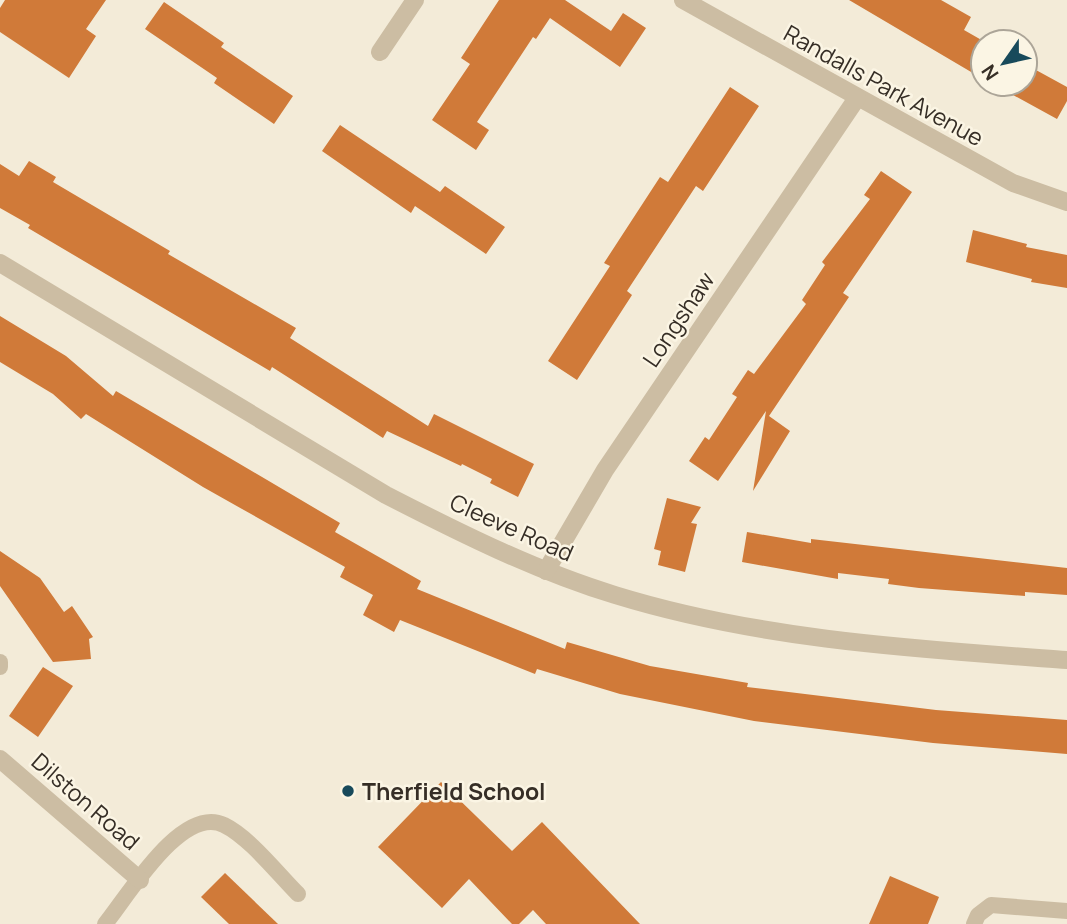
<svg xmlns="http://www.w3.org/2000/svg" width="1067" height="924" viewBox="0 0 1067 924" font-family="Manrope,sans-serif">
	<style>
		.building { fill: #d07a39 }
		.lines { fill: none; stroke-linecap: round; stroke-linejoin: round }
		.service { stroke: #ccbda3; stroke-width: 16 }
		.minor { stroke: #ccbda3; stroke-width: 18 }
		.poi-dot { fill: #184a5b; stroke: #fbf5e4; stroke-width: 2.5 }
		.labels { text-anchor: middle; dominant-baseline: central; stroke-width: 5; stroke-linejoin: round; paint-order: stroke }
		.street-label { font-size: 23px; fill: #362e26; stroke: #fbf5e4 }
		.poi-label { font-size: 23px; font-weight: bold; fill: #362e26; stroke: #fbf5e4; text-anchor: start }
	</style>
	<rect width="100%" height="100%" fill="#f3ebd8"/>
	<g class="building">
		<polygon points="5,0 106,0 86,29 96,36 69,78 0,32 0,8"/>
		<polygon points="499,0 565,0 611,31 623,13 646,28 620,67 550,18 536,39 533,37 477,122 489,130 476,150 432,120 470,64 461,58"/>
		<polygon points="849,0 941,0 971,17 964,30 985,42 983,79"/>
		<polygon points="164,2 224,43 221,47 293,96 274,124 214,83 217,78 145,29"/>
		<polygon points="1025,64 1067,87 1067,101 1057,119 993,84 1025,84"/>
		<polygon points="730,87 759,106 703,191 696,186 627,291 632,295 577,380 548,361 610,266 604,263 660,177 668,182"/>
		<polygon points="340,125 440,192 445,186 505,227 486,254 415,206 411,213 322,151"/>
		<polygon points="29,161 56,177 53,182 170,251 168,254 296,328 290,338 428,426 434,414 534,464 518,497 490,483 492,479 462,464 461,466 387,431 383,438 272,367 270,371 28,228 30,225 0,208 0,164 19,176"/>
		<polygon points="881,171 912,192 843,293 849,297 769,416 790,431 753,491 766,411 718,481 689,461 705,437 709,440 737,397 732,394 748,370 754,374 806,304 802,300 825,265 822,262 870,199 864,195"/>
		<polygon points="973,230 1027,244 1026,247 1067,255 1067,288 1031,282 1032,279 966,262"/>
		<polygon points="0,316 66,356 113,396 116,391 340,523 335,532 421,581 417,589 565,649 567,642 650,666 748,683 747,687 936,710 1067,720 1067,754 933,743 754,721 620,694 537,669 535,674 400,620 394,632 363,615 373,595 340,577 345,567 203,487 86,414 81,419 53,394 0,362"/>
		<polygon points="667,498 701,507 691,523 697,524 685,572 658,565 661,551 654,549"/>
		<polygon points="747,532 811,543 811,539 1067,568 1067,595 1025,592 1025,596 919,588 888,584 889,579 838,573 838,579 742,562"/>
		<polygon points="0,551 40,578 64,612 72,606 93,637 89,639 91,659 53,662 0,586"/>
		<polygon points="43,667 73,686 38,737 9,716"/>
		<polygon points="441,782 512,851 542,822 640,924 546,924 533,910 519,924 512,924 469,879 442,908 378,847"/>
		<polygon points="225,873 278,924 229,924 201,897"/>
		<polygon points="890,876 939,897 928,924 869,924"/>
	</g>
	<g class="lines">
		<g class="service">
			<polyline points="0,662 0,667"/>
			<path d="M 105,924 C 128,896 182,804 224,825 C 249,837 278,874 298,894"/>
			<polyline points="974,924 978,915 991,905 1067,911"/>
		</g>
		<g class="minor">
			<polyline points="683,0 1013,183 1067,202"/>
			<polyline points="380,52 415,0"/>
			<path d="M 0,263 L 386,495 C 460,533 536,571 615,595 C 761,640 915,649 1067,660"/>
			<polyline points="546,571 605,470 857,98"/>
			<polyline points="0,759 140,880"/>
		</g>
	</g>
	<circle class="poi-dot" cx="348" cy="791" r="7"/>
	<g class="labels">
		<g class="street-label">
			<text transform="translate(884 85) rotate(29)">Randalls Park Avenue</text>
			<text transform="translate(678 319) rotate(-56)">Longshaw</text>
			<text transform="translate(512 527) rotate(24)">Cleeve Road</text>
			<text transform="translate(86 801) rotate(41)">Dilston Road</text>
		</g>
		<g class="poi-label">
			<text x="362" y="791">Therfield School</text>
		</g>
	</g>
	<g transform="translate(1004 63) rotate(236)"><circle r="33" fill="#fbf5e4" stroke="#aca598" stroke-width="2"/>
	<path d="M0-5L12 26L0 18L-12 26Z" fill="#184a5b"/>
	<text y="-10" font-size="19" font-weight="bold" text-anchor="middle" fill="#362e26">N</text>
	</g>
</svg>
